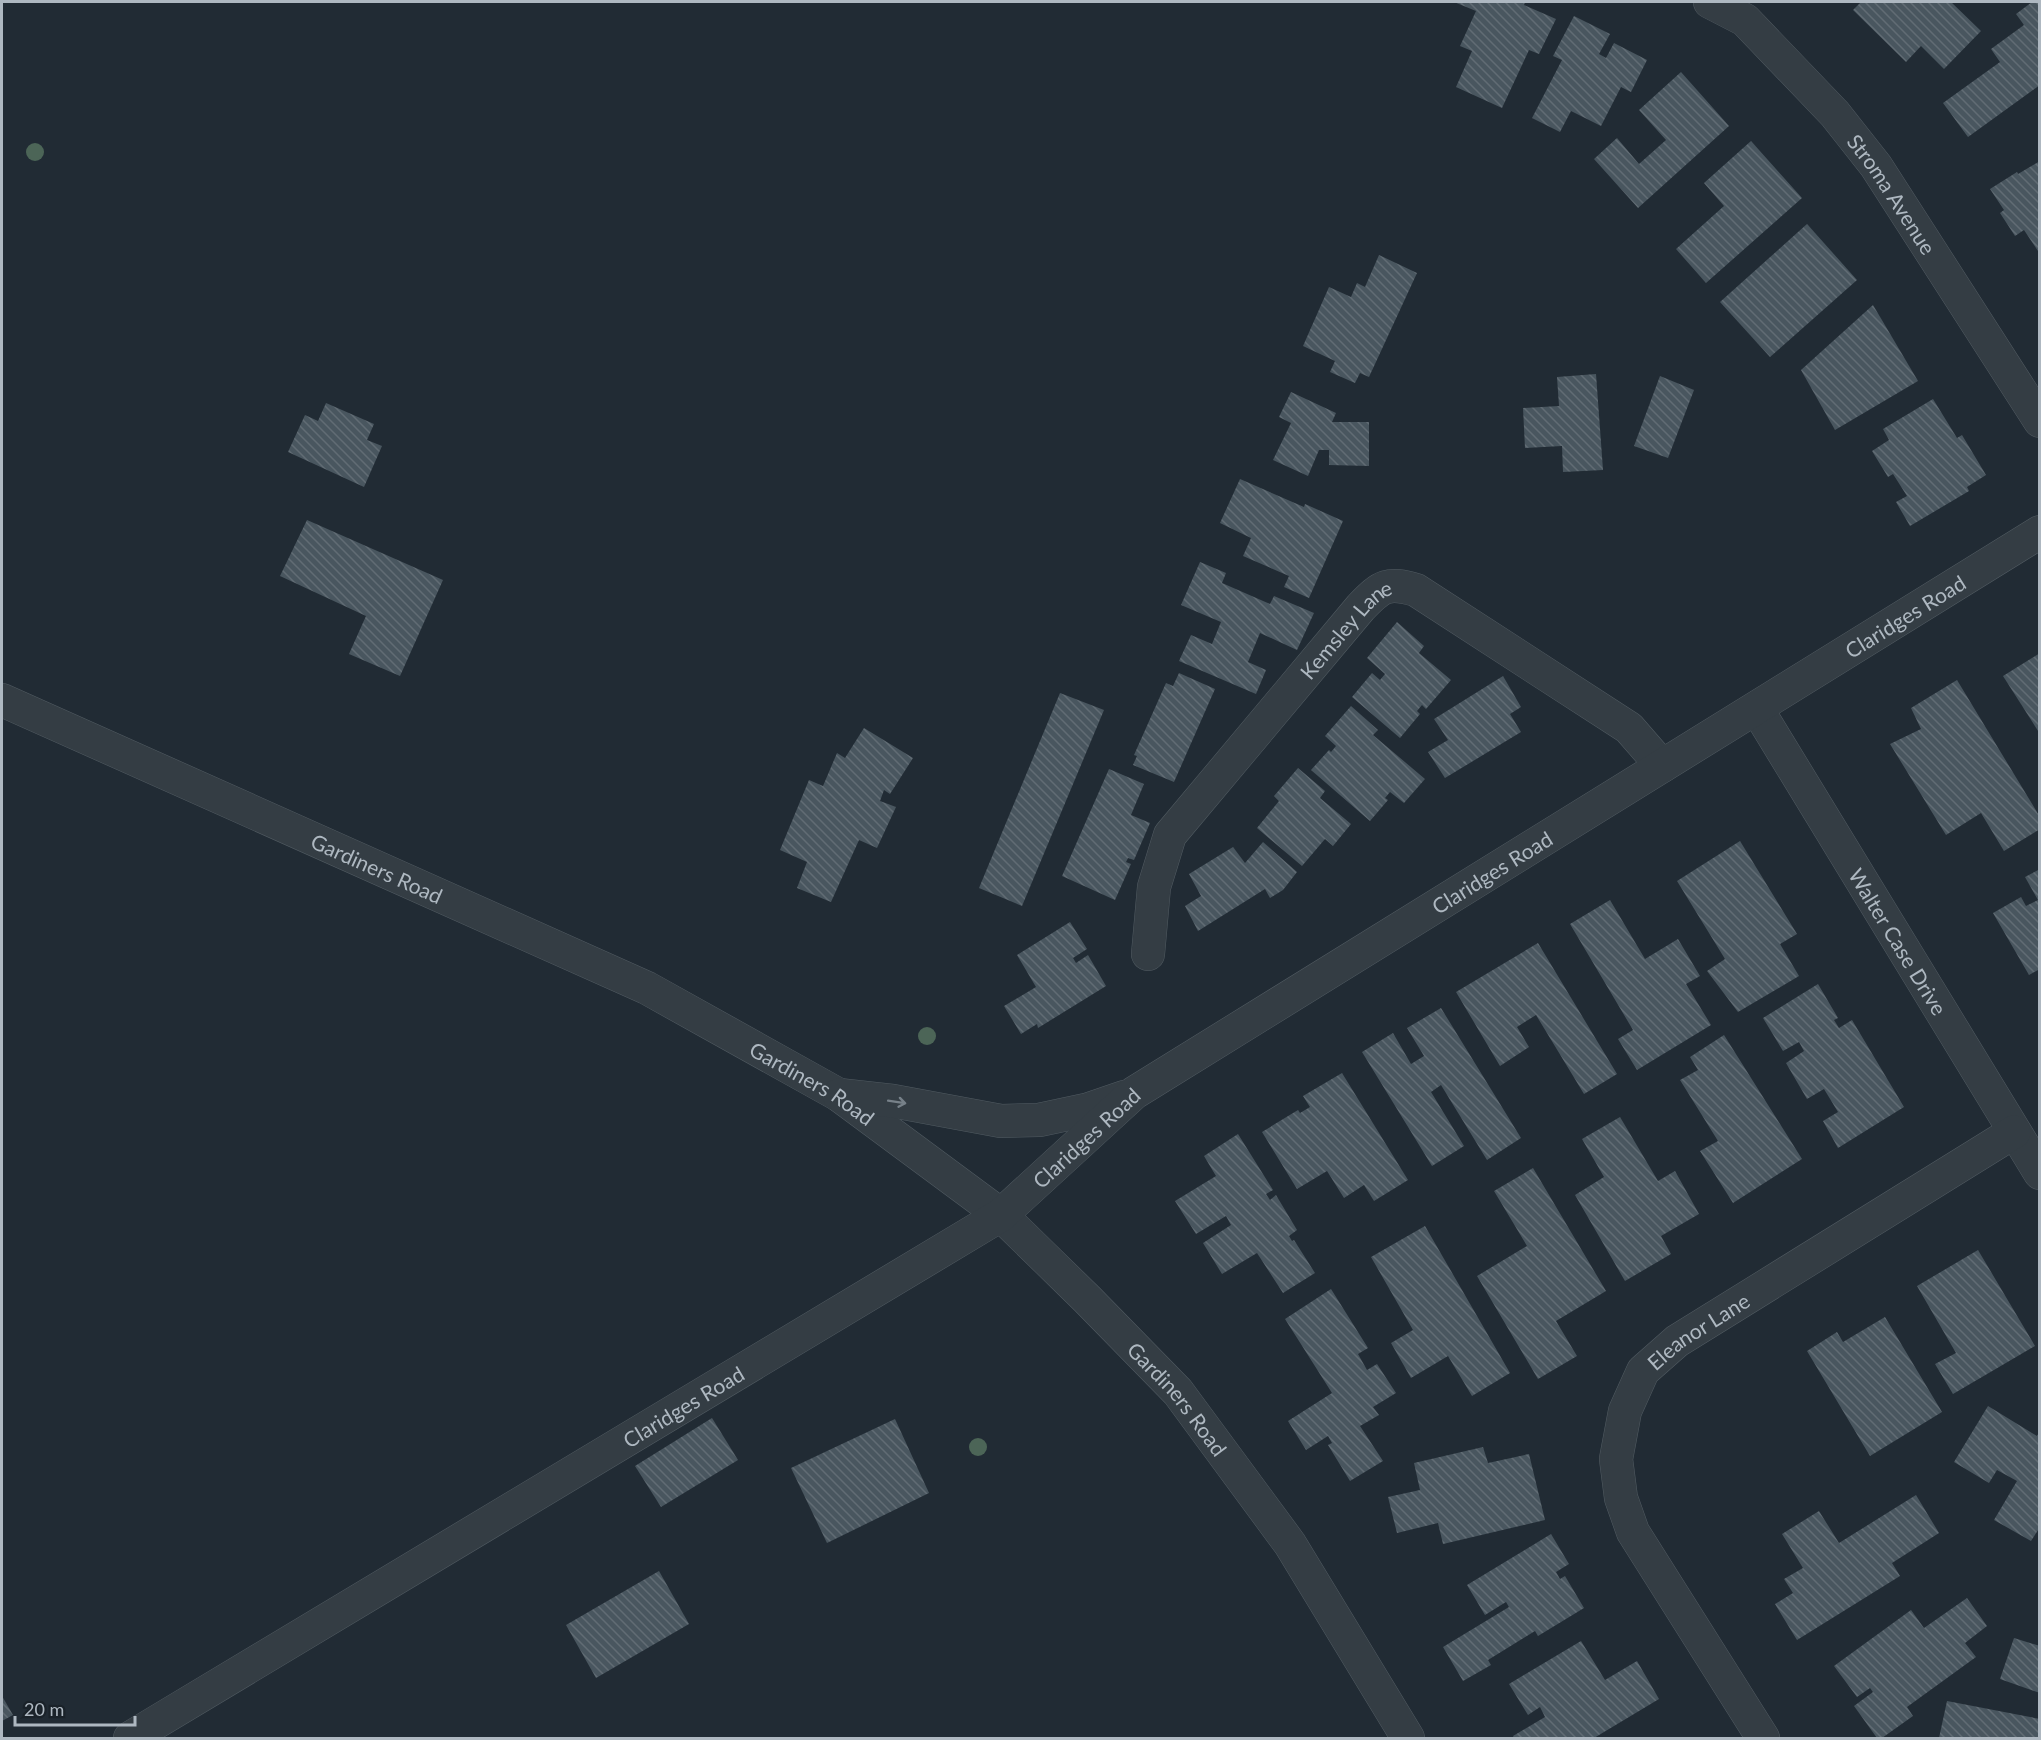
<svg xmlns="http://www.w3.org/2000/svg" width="2041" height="1740" viewBox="0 0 2041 1740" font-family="Lato,sans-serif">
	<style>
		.building { fill: url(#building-back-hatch) }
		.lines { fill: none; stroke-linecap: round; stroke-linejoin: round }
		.minor-casing { stroke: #515b62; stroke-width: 34 }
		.minor { stroke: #343d44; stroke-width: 33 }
		.tree { fill: #4c6557 }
		.oneway { stroke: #778189 }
		.labels { text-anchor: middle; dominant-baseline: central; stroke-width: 5; stroke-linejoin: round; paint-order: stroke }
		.street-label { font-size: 21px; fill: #aeb8c1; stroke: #1a2229 }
	</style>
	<defs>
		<pattern id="building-back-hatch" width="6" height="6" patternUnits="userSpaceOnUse" patternTransform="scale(1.5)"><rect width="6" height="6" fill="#49565f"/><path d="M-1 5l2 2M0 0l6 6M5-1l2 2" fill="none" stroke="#616c74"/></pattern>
	</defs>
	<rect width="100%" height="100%" fill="#212b34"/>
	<g class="building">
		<polygon points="1454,2 1525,2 1524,5 1556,19 1539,54 1529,50 1502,108 1456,87 1472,51 1460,46 1476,11"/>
		<polygon points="1861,2 1951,2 1981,31 1944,69 1921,46 1906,62 1853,10"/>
		<polygon points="2032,2 2040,2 2040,85 1968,137 1943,103 2000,62 1991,49 2024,25 2016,14"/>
		<polygon points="1574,16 1610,34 1599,54 1606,58 1614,43 1647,60 1631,92 1621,87 1601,126 1571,111 1560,132 1532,118 1562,60 1553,56"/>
		<polygon points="1681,72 1729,126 1638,208 1594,159 1617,138 1639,164 1666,140 1639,110"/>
		<polygon points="1751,141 1802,198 1706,283 1676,249 1724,206 1704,183"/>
		<polygon points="2040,161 2040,254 2024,230 2015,236 2000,213 2004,210 1990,189 2017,172 2018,174"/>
		<polygon points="1807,224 1857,280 1770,357 1720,302"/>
		<polygon points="1379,255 1417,273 1369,377 1360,373 1355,383 1330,372 1335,361 1303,346 1329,287 1351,297 1357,283 1365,287"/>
		<polygon points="1873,305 1918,381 1835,430 1801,370"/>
		<polygon points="1596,374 1603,470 1563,472 1562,446 1525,448 1523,408 1559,406 1557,377"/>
		<polygon points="1660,376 1694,390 1668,458 1634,446"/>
		<polygon points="1291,392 1336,413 1332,422 1369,422 1369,466 1329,465 1329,450 1319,450 1308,476 1273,460 1291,423 1279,417"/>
		<polygon points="1933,399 1957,438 1962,435 1986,475 1967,487 1969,491 1910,526 1896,502 1907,496 1893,474 1888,477 1872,451 1889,440 1883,429"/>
		<polygon points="326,403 374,424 367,440 382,446 364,487 288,452 305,415 318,421"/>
		<polygon points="1240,479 1304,507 1305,504 1343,521 1309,598 1284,587 1289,576 1243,556 1251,538 1220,523"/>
		<polygon points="307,520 443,580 400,676 349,654 366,616 280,576"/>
		<polygon points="1200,562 1226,573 1222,583 1270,604 1274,596 1314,613 1297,650 1260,633 1248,662 1266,670 1256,694 1179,661 1191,635 1212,644 1221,622 1181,605"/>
		<polygon points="1397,622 1424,646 1419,653 1451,680 1426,709 1422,705 1417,711 1420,714 1400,738 1352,697 1372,673 1380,680 1385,674 1367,658"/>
		<polygon points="2040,653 2040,734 2003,676"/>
		<polygon points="1179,673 1215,689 1174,782 1133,765 1137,756 1134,755 1166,683 1173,686"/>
		<polygon points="1503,676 1521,707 1510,714 1521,732 1445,778 1428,752 1448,740 1434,719"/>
		<polygon points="1957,680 2040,817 2040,829 2004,851 1981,813 1946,835 1890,744 1921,729 1911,708"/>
		<polygon points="1060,693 1104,710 1022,906 979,888"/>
		<polygon points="1351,706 1378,730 1373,735 1425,779 1404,803 1390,792 1385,798 1388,800 1370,821 1311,770 1329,750 1331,752 1336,746 1325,736"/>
		<polygon points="864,728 913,758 890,794 884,790 880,801 896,807 877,848 859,840 831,902 797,888 807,862 780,850 809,780 823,786 837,753 845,758"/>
		<polygon points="1298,768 1325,791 1320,798 1351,824 1333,846 1325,839 1302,866 1257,828 1279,801 1274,796"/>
		<polygon points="1109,769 1144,784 1131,815 1150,823 1134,860 1128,858 1126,862 1131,864 1115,900 1062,876"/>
		<polygon points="1740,841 1797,934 1780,944 1799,976 1738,1012 1707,971 1725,959 1677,881"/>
		<polygon points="1263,842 1297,872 1283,890 1270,898 1265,889 1198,931 1185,906 1201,896 1189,874 1233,847 1245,863"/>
		<polygon points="2040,869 2040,969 2029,975 1993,913 2021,897 2026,906 2038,900 2025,877"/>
		<polygon points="1610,900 1645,959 1678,939 1700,976 1686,984 1711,1025 1637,1070 1618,1039 1633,1030 1570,924"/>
		<polygon points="1070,922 1087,949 1073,958 1076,963 1088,955 1106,986 1038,1028 1037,1024 1021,1034 1004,1006 1036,987 1017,955"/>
		<polygon points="1538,943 1617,1074 1584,1094 1536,1015 1517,1027 1529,1047 1500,1066 1456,992"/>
		<polygon points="1818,984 1838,1018 1834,1020 1839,1028 1852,1020 1904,1107 1838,1148 1823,1121 1838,1112 1824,1089 1807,1099 1786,1063 1804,1051 1799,1042 1783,1051 1763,1018"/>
		<polygon points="1441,1008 1521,1138 1487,1160 1441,1085 1431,1092 1464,1146 1432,1166 1362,1052 1393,1033 1411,1064 1424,1056 1407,1028"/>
		<polygon points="1724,1035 1802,1159 1733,1203 1700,1151 1718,1141 1680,1080 1698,1070 1690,1057"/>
		<polygon points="1342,1073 1408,1180 1374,1201 1364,1185 1344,1198 1327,1171 1297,1189 1262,1132 1298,1110 1300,1113 1310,1107 1303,1096"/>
		<polygon points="1620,1117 1658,1181 1675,1171 1699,1214 1661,1236 1671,1254 1625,1281 1575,1195 1604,1177 1582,1139"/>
		<polygon points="1238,1134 1273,1190 1266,1194 1270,1200 1276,1195 1297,1230 1289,1236 1292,1241 1294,1240 1315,1273 1283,1293 1257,1253 1222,1274 1203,1243 1231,1225 1226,1216 1196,1234 1175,1201 1216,1176 1204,1156"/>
		<polygon points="1533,1168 1606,1291 1556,1321 1577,1356 1538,1379 1477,1276 1527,1246 1494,1191"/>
		<polygon points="1425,1226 1510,1373 1472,1396 1448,1356 1411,1378 1391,1343 1413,1330 1371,1257"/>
		<polygon points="1978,1250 2035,1346 1953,1394 1935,1364 1956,1353 1917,1286"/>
		<polygon points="1331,1289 1368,1348 1358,1354 1367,1370 1377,1364 1396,1393 1373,1407 1379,1415 1360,1426 1383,1461 1350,1481 1328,1445 1332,1443 1328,1436 1306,1450 1288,1421 1332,1393 1285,1319"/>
		<polygon points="1885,1317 1942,1412 1870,1456 1807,1351 1837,1332 1843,1342"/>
		<polygon points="1988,1406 2037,1436 2040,1431 2040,1527 2031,1541 1994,1520 2017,1481 1997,1470 1989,1483 1954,1462"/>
		<polygon points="712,1418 738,1460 661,1507 635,1466"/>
		<polygon points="895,1419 929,1493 827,1543 791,1468"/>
		<polygon points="1483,1447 1488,1463 1529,1454 1545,1520 1443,1544 1438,1523 1397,1533 1388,1497 1420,1490 1414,1463"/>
		<polygon points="1916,1495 1939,1533 1892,1563 1900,1576 1797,1640 1775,1604 1793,1593 1784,1579 1803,1568 1782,1534 1819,1511 1839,1543"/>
		<polygon points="1551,1534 1569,1564 1556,1572 1560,1579 1565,1576 1584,1608 1538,1636 1535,1631 1488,1660 1491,1665 1463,1681 1443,1647 1509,1607 1506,1602 1485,1615 1467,1585"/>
		<polygon points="659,1571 689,1624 596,1678 566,1625"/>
		<polygon points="1967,1598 1987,1626 1965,1643 1976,1657 1907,1707 1913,1716 1882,1738 1877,1738 1854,1706 1873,1692 1870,1688 1857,1697 1834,1666 1911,1610 1924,1628"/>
		<polygon points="2014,1638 2040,1646 2040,1693 2000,1679"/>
		<polygon points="1581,1641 1605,1680 1637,1661 1659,1699 1594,1738 1514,1738 1513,1736 1545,1717 1540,1707 1528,1715 1509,1684"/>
		<polygon points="2,1696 13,1715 2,1721"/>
		<polygon points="1947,1701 2040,1719 2040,1738 1939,1738"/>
	</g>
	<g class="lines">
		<defs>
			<g id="minor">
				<path id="s1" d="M 1710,2 L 1745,20 L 1835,114 L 1876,166 L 2040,421"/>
				<path id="s2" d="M 2,700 L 647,988 L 839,1095 L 1001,1215 L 1087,1299 L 1178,1392 L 1290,1544 L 1408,1738"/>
				<path id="s3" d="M 1757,709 L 2040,1173"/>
				<path id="s4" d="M 1148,954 L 1154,887 L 1170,835 L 1361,607 C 1382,585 1388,582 1416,590 L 1629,728 L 1662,766"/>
				<polyline points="839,1095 893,1101 1001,1121 1039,1120 1086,1110 1124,1097"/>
				<path id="s5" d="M 130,1738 L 1001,1215 L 1134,1093 L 2040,532"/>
				<path id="s6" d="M 1763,1738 L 1633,1532 L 1621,1498 L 1616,1459 L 1625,1411 L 1643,1371 L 1677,1341 L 2014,1132"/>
			</g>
		</defs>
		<use href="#minor" class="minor-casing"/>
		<use href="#minor" class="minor"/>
	</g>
	<g class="tree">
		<circle cx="35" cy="152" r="9"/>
		<circle cx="927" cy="1036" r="9"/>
		<circle cx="978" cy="1447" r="9"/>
	</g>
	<defs><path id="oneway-shaft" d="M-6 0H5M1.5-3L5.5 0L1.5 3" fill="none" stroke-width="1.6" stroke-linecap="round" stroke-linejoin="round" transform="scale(1.5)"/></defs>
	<use class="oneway" href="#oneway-shaft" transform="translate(897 1102) rotate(9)"/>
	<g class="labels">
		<g class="street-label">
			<text stroke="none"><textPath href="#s1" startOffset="268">Stroma Avenue</textPath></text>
			<text stroke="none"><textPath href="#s5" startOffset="2103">Claridges Road</textPath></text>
			<text stroke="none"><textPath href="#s4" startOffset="393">Kemsley Lane</textPath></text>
			<text stroke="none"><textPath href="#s2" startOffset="411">Gardiners Road</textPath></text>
			<text stroke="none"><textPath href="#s5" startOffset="1617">Claridges Road</textPath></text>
			<text stroke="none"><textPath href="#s3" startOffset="272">Walter Case Drive</textPath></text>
			<text stroke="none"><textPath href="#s2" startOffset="897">Gardiners Road</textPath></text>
			<text stroke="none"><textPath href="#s5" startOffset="1131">Claridges Road</textPath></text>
			<text stroke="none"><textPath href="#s6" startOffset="480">Eleanor Lane</textPath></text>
			<text stroke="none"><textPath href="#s2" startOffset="1383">Gardiners Road</textPath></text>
			<text stroke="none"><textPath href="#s5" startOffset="645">Claridges Road</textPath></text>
		</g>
	</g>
	<rect width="2041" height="1740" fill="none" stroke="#aeb8c1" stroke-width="6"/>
	<path d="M15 1716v9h120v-9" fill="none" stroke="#aeb8c1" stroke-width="3"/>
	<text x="24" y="1716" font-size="18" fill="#aeb8c1" stroke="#1a2229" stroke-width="4.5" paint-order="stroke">20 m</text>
</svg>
